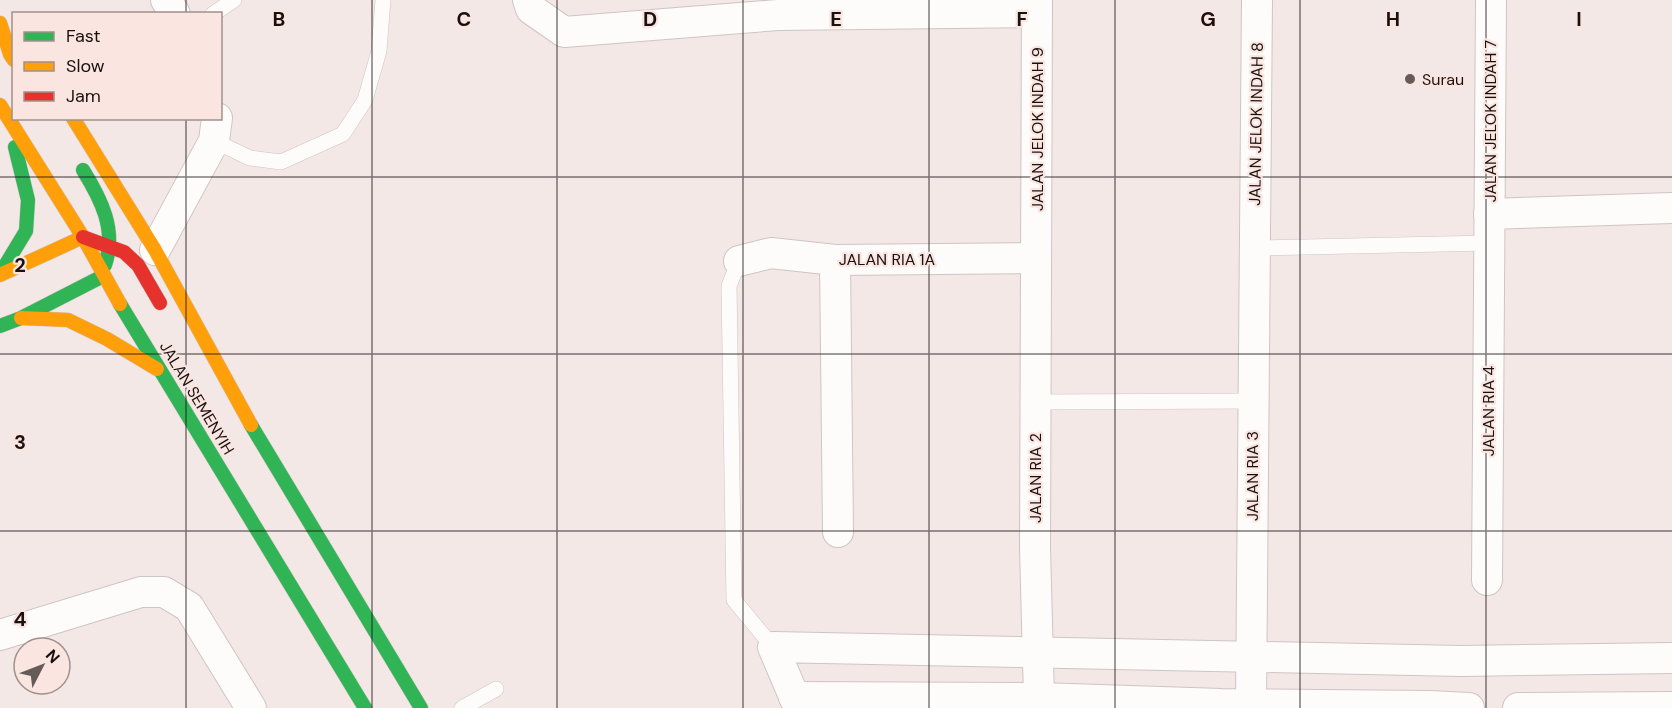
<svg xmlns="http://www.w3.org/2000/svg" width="1672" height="708" viewBox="0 0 1672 708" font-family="'DM Sans',sans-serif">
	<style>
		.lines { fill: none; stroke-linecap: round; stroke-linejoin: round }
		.lane-casing { stroke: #cec5c3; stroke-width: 16 }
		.street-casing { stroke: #cec5c3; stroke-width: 32 }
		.fast-casing { stroke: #cec5c3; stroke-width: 15 }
		.slow-casing { stroke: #cec5c3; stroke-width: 15 }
		.jam-casing { stroke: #cec5c3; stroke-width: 15 }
		.lane { stroke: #fdfcfb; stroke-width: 15 }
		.street { stroke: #fdfcfb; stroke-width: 30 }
		.fast { stroke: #30b455; stroke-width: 14 }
		.slow { stroke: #ff9f0a; stroke-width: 14 }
		.jam { stroke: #e5322d; stroke-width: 14 }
		.grid { fill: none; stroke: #18110f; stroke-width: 1.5; stroke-opacity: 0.55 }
		.poi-dot { fill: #655c5a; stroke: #fae5e0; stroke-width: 2 }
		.labels { text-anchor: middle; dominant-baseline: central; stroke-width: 4.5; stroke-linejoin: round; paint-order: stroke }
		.poi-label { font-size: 16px; fill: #18110f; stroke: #fae5e0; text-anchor: start }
		.street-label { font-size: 16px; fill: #18110f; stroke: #fae5e0 }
		.grid-label { font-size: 20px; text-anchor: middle; font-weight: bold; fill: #18110f; stroke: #fae5e0; stroke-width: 4.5; stroke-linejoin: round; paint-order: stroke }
	</style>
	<rect width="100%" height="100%" fill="#f4e8e6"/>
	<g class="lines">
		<defs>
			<g id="lane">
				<polyline points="213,14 234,0"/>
				<polyline points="214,141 250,158 281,162 343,134 365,100 379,51 383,0"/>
				<polyline points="1255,248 1489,243"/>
				<polyline points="739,261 729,286 734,600 773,647"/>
				<polyline points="1036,402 1253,401"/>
				<polyline points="462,708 496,689"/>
			</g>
			<g id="street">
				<polyline points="166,0 175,14"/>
				<polyline points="528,0 531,9 564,32 778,15 1037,12"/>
				<polyline points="1037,0 1035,548 1039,698"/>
				<polyline points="1489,214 1672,208"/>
				<polyline points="155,250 214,141 217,118"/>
				<polyline points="835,260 838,532"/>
				<polyline points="739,261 771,253 835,260 1036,258"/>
				<polyline points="1487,580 1491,0"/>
				<polyline points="0,635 141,592 164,592 189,607 251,708"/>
				<polyline points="794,697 1039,698 1221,704 1429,706 1469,708"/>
				<polyline points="1251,705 1257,0"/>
				<polyline points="799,708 773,647 1461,661 1672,658"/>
				<polyline points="1518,708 1672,707"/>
			</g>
			<g id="fast">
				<path d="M 83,170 C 101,199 117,230 105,265"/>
				<polyline points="0,274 26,231 28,200 15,147"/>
				<polyline points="120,304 365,708"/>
				<polyline points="0,326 21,318 103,276"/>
				<polyline points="251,425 421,708"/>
			</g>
			<g id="slow">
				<polyline points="0,23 10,54 14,60"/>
				<polyline points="0,105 83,237 120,304"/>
				<polyline points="73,118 155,250 251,425"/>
				<polyline points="0,275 83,237"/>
				<polyline points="21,318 68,320 107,339 157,369"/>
			</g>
			<polyline id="jam" points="83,237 124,252 138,265 160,303"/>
		</defs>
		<use href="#lane" class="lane-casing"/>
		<use href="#street" class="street-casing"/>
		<use href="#fast" class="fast-casing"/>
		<use href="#slow" class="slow-casing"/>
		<use href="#jam" class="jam-casing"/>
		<use href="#lane" class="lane"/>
		<use href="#street" class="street"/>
		<use href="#fast" class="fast"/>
		<use href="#slow" class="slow"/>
		<use href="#jam" class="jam"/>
	</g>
	<path class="grid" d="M 186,0 L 186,14M 372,0 L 372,708M 557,0 L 557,708M 743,0 L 743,708M 929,0 L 929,708M 1115,0 L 1115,708M 1300,0 L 1300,708M 1486,0 L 1486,708M 186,118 L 186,708M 0,177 L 1672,177M 0,354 L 1672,354M 0,531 L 1672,531"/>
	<circle class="poi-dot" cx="1410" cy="79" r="6"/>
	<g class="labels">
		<g class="poi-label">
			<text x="1422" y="79">Surau</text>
		</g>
		<g class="street-label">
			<text transform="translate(1490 121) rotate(-90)">JALAN JELOK INDAH 7</text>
			<text transform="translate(1256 124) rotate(-89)">JALAN JELOK INDAH 8</text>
			<text transform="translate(1037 129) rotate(-90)">JALAN JELOK INDAH 9</text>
			<text x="887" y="259">JALAN RIA 1A</text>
			<text transform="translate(197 398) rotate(59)">JALAN SEMENYIH</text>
			<text transform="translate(1488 411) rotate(-90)">JALAN RIA 4</text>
			<text transform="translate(1252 476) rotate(-90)">JALAN RIA 3</text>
			<text transform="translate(1035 478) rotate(-90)">JALAN RIA 2</text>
		</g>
	</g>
	<g class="grid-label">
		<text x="279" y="26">B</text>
		<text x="464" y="26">C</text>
		<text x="650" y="26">D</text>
		<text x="836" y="26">E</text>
		<text x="1022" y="26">F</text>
		<text x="1208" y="26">G</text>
		<text x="1393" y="26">H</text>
		<text x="1579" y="26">I</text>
		<text x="20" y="272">2</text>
		<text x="20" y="449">3</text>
		<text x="20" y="626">4</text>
	</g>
	<rect x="12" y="12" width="210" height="108" fill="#fae5e0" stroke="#a0908c" stroke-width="1.5"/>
	<rect x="24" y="32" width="30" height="9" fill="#30b455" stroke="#a0908c" stroke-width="1.5"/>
	<text x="66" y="42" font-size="18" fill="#18110f">Fast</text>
	<rect x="24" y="62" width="30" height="9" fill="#ff9f0a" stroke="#a0908c" stroke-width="1.5"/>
	<text x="66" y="72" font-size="18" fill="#18110f">Slow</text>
	<rect x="24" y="92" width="30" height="9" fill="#e5322d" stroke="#a0908c" stroke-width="1.5"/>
	<text x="66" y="102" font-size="18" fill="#18110f">Jam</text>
	<g transform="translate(42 666) rotate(48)"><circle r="28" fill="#fae5e0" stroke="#a0908c" stroke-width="1.5"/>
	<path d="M0-4.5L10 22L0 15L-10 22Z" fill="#655c5a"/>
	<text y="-9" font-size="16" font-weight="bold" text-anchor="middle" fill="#18110f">N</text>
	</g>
</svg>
